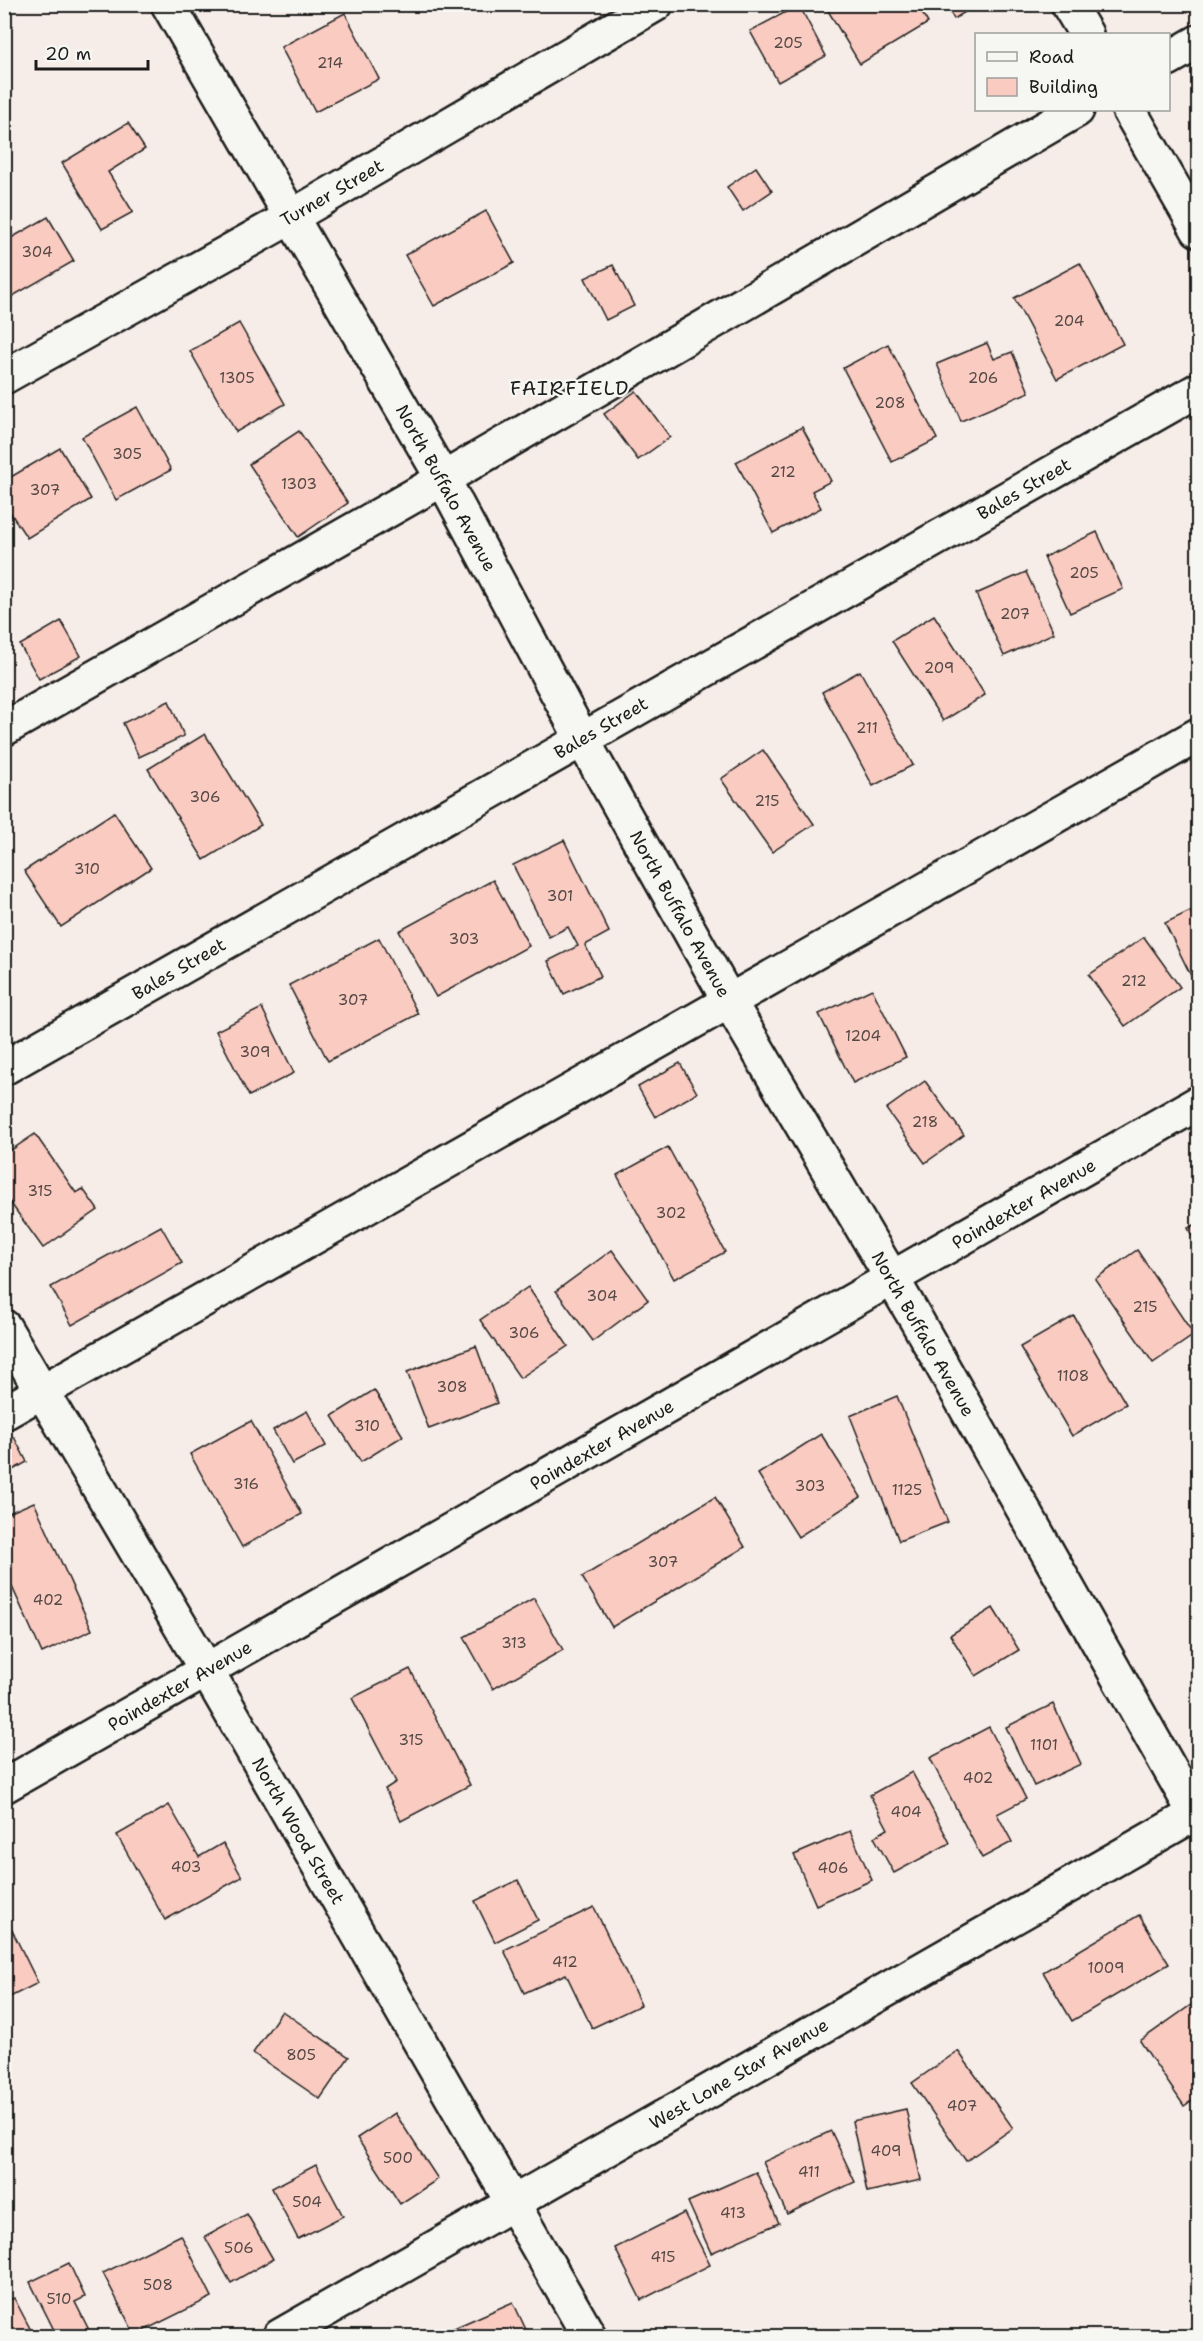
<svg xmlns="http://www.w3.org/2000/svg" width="1203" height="2341" viewBox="0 0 1203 2341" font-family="'Shantell Sans',sans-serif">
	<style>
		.building { fill: #facbc1; stroke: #1c1c1c; stroke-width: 1.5 }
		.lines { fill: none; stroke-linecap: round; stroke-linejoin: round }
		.minor-casing { stroke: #1c1c1c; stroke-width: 38 }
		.minor { stroke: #f6f6f2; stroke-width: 33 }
		.labels { text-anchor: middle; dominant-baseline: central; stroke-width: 4.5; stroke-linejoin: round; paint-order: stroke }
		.number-label { font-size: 15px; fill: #544845 }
		.street-label { font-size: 18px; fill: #1c1c1c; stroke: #f6f6f2 }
		.neighbourhood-label { font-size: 20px; letter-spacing: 1.5px; fill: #1c1c1c; stroke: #f6f6f2 }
	</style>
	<rect width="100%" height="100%" fill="#f7ede8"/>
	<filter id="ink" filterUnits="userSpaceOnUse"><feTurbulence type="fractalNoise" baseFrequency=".0167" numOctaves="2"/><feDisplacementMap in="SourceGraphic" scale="12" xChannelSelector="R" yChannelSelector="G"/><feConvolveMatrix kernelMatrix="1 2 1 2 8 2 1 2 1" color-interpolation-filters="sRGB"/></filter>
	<g filter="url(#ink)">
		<g class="building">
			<polygon points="824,4 917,4 928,23 860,64"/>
			<polygon points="945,4 978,4 954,19"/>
			<polygon points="799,5 826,56 778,82 750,31"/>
			<polygon points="345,13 379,79 315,112 281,47"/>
			<polygon points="128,123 145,149 108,172 133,212 102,229 62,163"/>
			<polygon points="756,167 772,191 743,211 727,187"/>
			<polygon points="486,211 514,263 434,306 405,255"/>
			<polygon points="48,217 74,261 4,301 4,242"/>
			<polygon points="1080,263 1123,344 1057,379 1014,298"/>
			<polygon points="613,265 634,306 606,320 585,278"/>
			<polygon points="239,323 285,404 236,432 190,351"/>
			<polygon points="987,343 994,359 1012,352 1029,392 961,421 937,364"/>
			<polygon points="888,344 937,439 892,462 843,368"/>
			<polygon points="636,391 670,437 638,460 604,414"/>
			<polygon points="137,407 171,470 116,500 82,437"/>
			<polygon points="802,427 831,481 812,491 821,508 773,533 736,462"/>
			<polygon points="299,431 348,503 298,537 249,464"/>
			<polygon points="60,448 91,499 27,538 4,503 4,481"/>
			<polygon points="1097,532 1123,589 1070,613 1044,557"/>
			<polygon points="1026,572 1054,633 1004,656 976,594"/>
			<polygon points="934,615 985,695 943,721 892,641"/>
			<polygon points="61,621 81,656 39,679 20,645"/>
			<polygon points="860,671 913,765 873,786 822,692"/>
			<polygon points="169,701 184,736 139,757 123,723"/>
			<polygon points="205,734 261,825 204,860 148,769"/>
			<polygon points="763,750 814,824 772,852 721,779"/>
			<polygon points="114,812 151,868 61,927 24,871"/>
			<polygon points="564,840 609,932 585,945 601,976 564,994 548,961 578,946 568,927 549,937 513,865"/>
			<polygon points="493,880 529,946 436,997 399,931"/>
			<polygon points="1190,911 1195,922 1198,920 1198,990 1165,923"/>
			<polygon points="1144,937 1180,987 1125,1026 1089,975"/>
			<polygon points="379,938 418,1014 328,1061 289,985"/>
			<polygon points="872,989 906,1057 853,1083 819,1014"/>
			<polygon points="262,1008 294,1073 249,1096 216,1031"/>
			<polygon points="680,1063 697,1093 655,1117 638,1087"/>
			<polygon points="925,1081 964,1135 925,1163 886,1109"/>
			<polygon points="35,1134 76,1193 83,1189 98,1210 43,1248 4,1194 4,1155"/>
			<polygon points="668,1147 725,1252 674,1279 617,1175"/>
			<polygon points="1198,1223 1198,1248 1188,1228"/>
			<polygon points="161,1226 182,1263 72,1325 51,1287"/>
			<polygon points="612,1250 648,1300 593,1341 556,1291"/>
			<polygon points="1137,1250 1194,1335 1153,1363 1095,1279"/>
			<polygon points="528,1287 568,1346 520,1378 480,1320"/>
			<polygon points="1074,1316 1126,1404 1072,1436 1020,1347"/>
			<polygon points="476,1346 497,1403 429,1429 407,1372"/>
			<polygon points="374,1390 403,1436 361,1462 332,1416"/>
			<polygon points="897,1396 948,1522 899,1541 850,1416"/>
			<polygon points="307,1411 326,1446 292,1464 273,1430"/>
			<polygon points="251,1421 302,1514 242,1547 190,1454"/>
			<polygon points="821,1434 861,1497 798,1537 758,1474"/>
			<polygon points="14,1437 27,1462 4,1475 4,1443"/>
			<polygon points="715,1497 745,1547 612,1627 582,1577"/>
			<polygon points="34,1502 92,1630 42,1653 4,1569 4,1515"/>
			<polygon points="534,1598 563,1650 493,1689 464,1637"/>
			<polygon points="993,1608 1019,1650 976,1676 950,1635"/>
			<polygon points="410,1669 470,1785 401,1821 385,1789 396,1782 352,1698"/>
			<polygon points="1053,1704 1081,1764 1034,1786 1006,1727"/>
			<polygon points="989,1727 1026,1799 997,1814 1012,1842 982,1858 930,1758"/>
			<polygon points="912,1772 950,1843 894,1873 874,1837 888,1829 870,1795"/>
			<polygon points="169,1805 199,1857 223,1843 242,1877 165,1920 117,1835"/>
			<polygon points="850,1831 872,1880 816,1905 794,1855"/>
			<polygon points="518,1880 538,1920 495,1942 475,1901"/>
			<polygon points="594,1907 641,2005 592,2028 566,1974 524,1993 504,1950"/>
			<polygon points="4,1914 38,1983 4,2000"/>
			<polygon points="1139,1915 1169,1964 1072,2021 1043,1972"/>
			<polygon points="1198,2000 1198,2096 1184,2106 1140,2041"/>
			<polygon points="282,2011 349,2057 320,2099 253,2053"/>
			<polygon points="958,2051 1013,2128 966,2161 912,2083"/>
			<polygon points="906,2109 921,2180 867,2192 852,2121"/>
			<polygon points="395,2113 438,2179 400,2204 357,2138"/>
			<polygon points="831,2131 855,2182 787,2214 763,2162"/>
			<polygon points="316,2165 343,2216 298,2239 272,2188"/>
			<polygon points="756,2172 779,2223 711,2253 688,2202"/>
			<polygon points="684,2213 710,2265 641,2300 615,2248"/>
			<polygon points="247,2214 273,2259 231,2283 205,2237"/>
			<polygon points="181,2235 212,2297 135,2335 103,2273"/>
			<polygon points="69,2263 85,2297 75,2302 92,2336 57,2336 30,2282"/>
			<polygon points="14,2298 34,2336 4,2336 4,2303"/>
			<polygon points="513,2302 529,2336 436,2336"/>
		</g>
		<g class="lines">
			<defs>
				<g id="minor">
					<polyline points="168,4 443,479 582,739 729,1001 917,1321 1198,1819"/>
					<polyline points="1068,4 1086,34"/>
					<polyline points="1168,59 1198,42"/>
					<polyline points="1129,110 1198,230"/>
					<polyline points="4,377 291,217 656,4"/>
					<polyline points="4,729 443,479 1077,110"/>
					<polyline points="4,1068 1198,390"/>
					<polyline points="4,1327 207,1671 589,2336"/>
					<polyline points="4,1413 1198,735"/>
					<polyline points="4,1786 1198,1103"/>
					<polyline points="280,2336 1198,1812"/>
				</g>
			</defs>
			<use href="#minor" class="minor-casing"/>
			<use href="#minor" class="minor"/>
		</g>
	</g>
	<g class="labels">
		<g class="number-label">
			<text x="788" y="43">205</text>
			<text x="330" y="63">214</text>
			<text x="37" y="252">304</text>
			<text x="1069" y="321">204</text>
			<text x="237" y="378">1305</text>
			<text x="983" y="378">206</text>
			<text x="890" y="403">208</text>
			<text x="127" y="454">305</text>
			<text x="783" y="472">212</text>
			<text x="299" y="484">1303</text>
			<text x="45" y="490">307</text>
			<text x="1084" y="573">205</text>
			<text x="1015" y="614">207</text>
			<text x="939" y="668">209</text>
			<text x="867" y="728">211</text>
			<text x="205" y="797">306</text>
			<text x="767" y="801">215</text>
			<text x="87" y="869">310</text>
			<text x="560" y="896">301</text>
			<text x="464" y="939">303</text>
			<text x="1134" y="981">212</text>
			<text x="353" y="1000">307</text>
			<text x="863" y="1036">1204</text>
			<text x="255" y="1052">309</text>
			<text x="925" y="1122">218</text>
			<text x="40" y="1191">315</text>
			<text x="671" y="1213">302</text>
			<text x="602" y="1296">304</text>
			<text x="1145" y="1307">215</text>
			<text x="524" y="1333">306</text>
			<text x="1073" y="1376">1108</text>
			<text x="452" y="1387">308</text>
			<text x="367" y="1426">310</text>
			<text x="246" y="1484">316</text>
			<text x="810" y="1486">303</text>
			<text x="907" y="1490">1125</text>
			<text x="663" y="1562">307</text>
			<text x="48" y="1600">402</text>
			<text x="514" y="1643">313</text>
			<text x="411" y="1740">315</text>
			<text x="1044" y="1745">1101</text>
			<text x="978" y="1778">402</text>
			<text x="906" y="1812">404</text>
			<text x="186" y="1867">403</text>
			<text x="833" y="1868">406</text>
			<text x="565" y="1962">412</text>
			<text x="1106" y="1968">1009</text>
			<text x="301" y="2055">805</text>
			<text x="962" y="2106">407</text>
			<text x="886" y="2151">409</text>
			<text x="398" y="2158">500</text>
			<text x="809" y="2172">411</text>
			<text x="307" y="2202">504</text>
			<text x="733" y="2213">413</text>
			<text x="239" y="2248">506</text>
			<text x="663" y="2257">415</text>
			<text x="158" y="2285">508</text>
			<text x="59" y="2299">510</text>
		</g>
		<g class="street-label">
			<text transform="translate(332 193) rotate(-30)">Turner Street</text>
			<text transform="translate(446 488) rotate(61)">North Buffalo Avenue</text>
			<text transform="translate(1024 489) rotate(-30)">Bales Street</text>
			<text transform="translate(601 728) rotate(-30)">Bales Street</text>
			<text transform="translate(680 914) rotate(61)">North Buffalo Avenue</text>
			<text transform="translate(179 969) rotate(-30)">Bales Street</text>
			<text transform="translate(1024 1204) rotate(-30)">Poindexter Avenue</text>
			<text transform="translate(923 1334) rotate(60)">North Buffalo Avenue</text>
			<text transform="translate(602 1445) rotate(-30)">Poindexter Avenue</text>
			<text transform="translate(180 1686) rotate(-30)">Poindexter Avenue</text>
			<text transform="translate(298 1831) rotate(60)">North Wood Street</text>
			<text transform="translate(739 2074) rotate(-30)">West Lone Star Avenue</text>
		</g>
		<g class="neighbourhood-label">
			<text x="570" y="388">FAIRFIELD</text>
		</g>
	</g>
	<rect width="1203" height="2341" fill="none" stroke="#f6f6f2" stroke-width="24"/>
	<rect x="12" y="12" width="1179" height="2317" fill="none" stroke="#1c1c1c" stroke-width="2" filter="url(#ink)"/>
	<rect x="975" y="33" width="195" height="78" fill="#f6f6f2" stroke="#9f9f9c" stroke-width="1.5"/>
	<rect x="987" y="52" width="30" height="9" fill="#f6f6f2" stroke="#9f9f9c" stroke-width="1.5"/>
	<text x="1029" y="63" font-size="18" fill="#1c1c1c">Road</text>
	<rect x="987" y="78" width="30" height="18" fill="#facbc1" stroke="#9f9f9c" stroke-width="1.5"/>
	<text x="1029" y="93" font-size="18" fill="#1c1c1c">Building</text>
	<path d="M36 60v9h112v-9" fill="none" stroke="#1c1c1c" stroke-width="3"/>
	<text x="45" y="60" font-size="18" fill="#1c1c1c" stroke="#f6f6f2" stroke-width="4.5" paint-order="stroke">20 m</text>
</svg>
